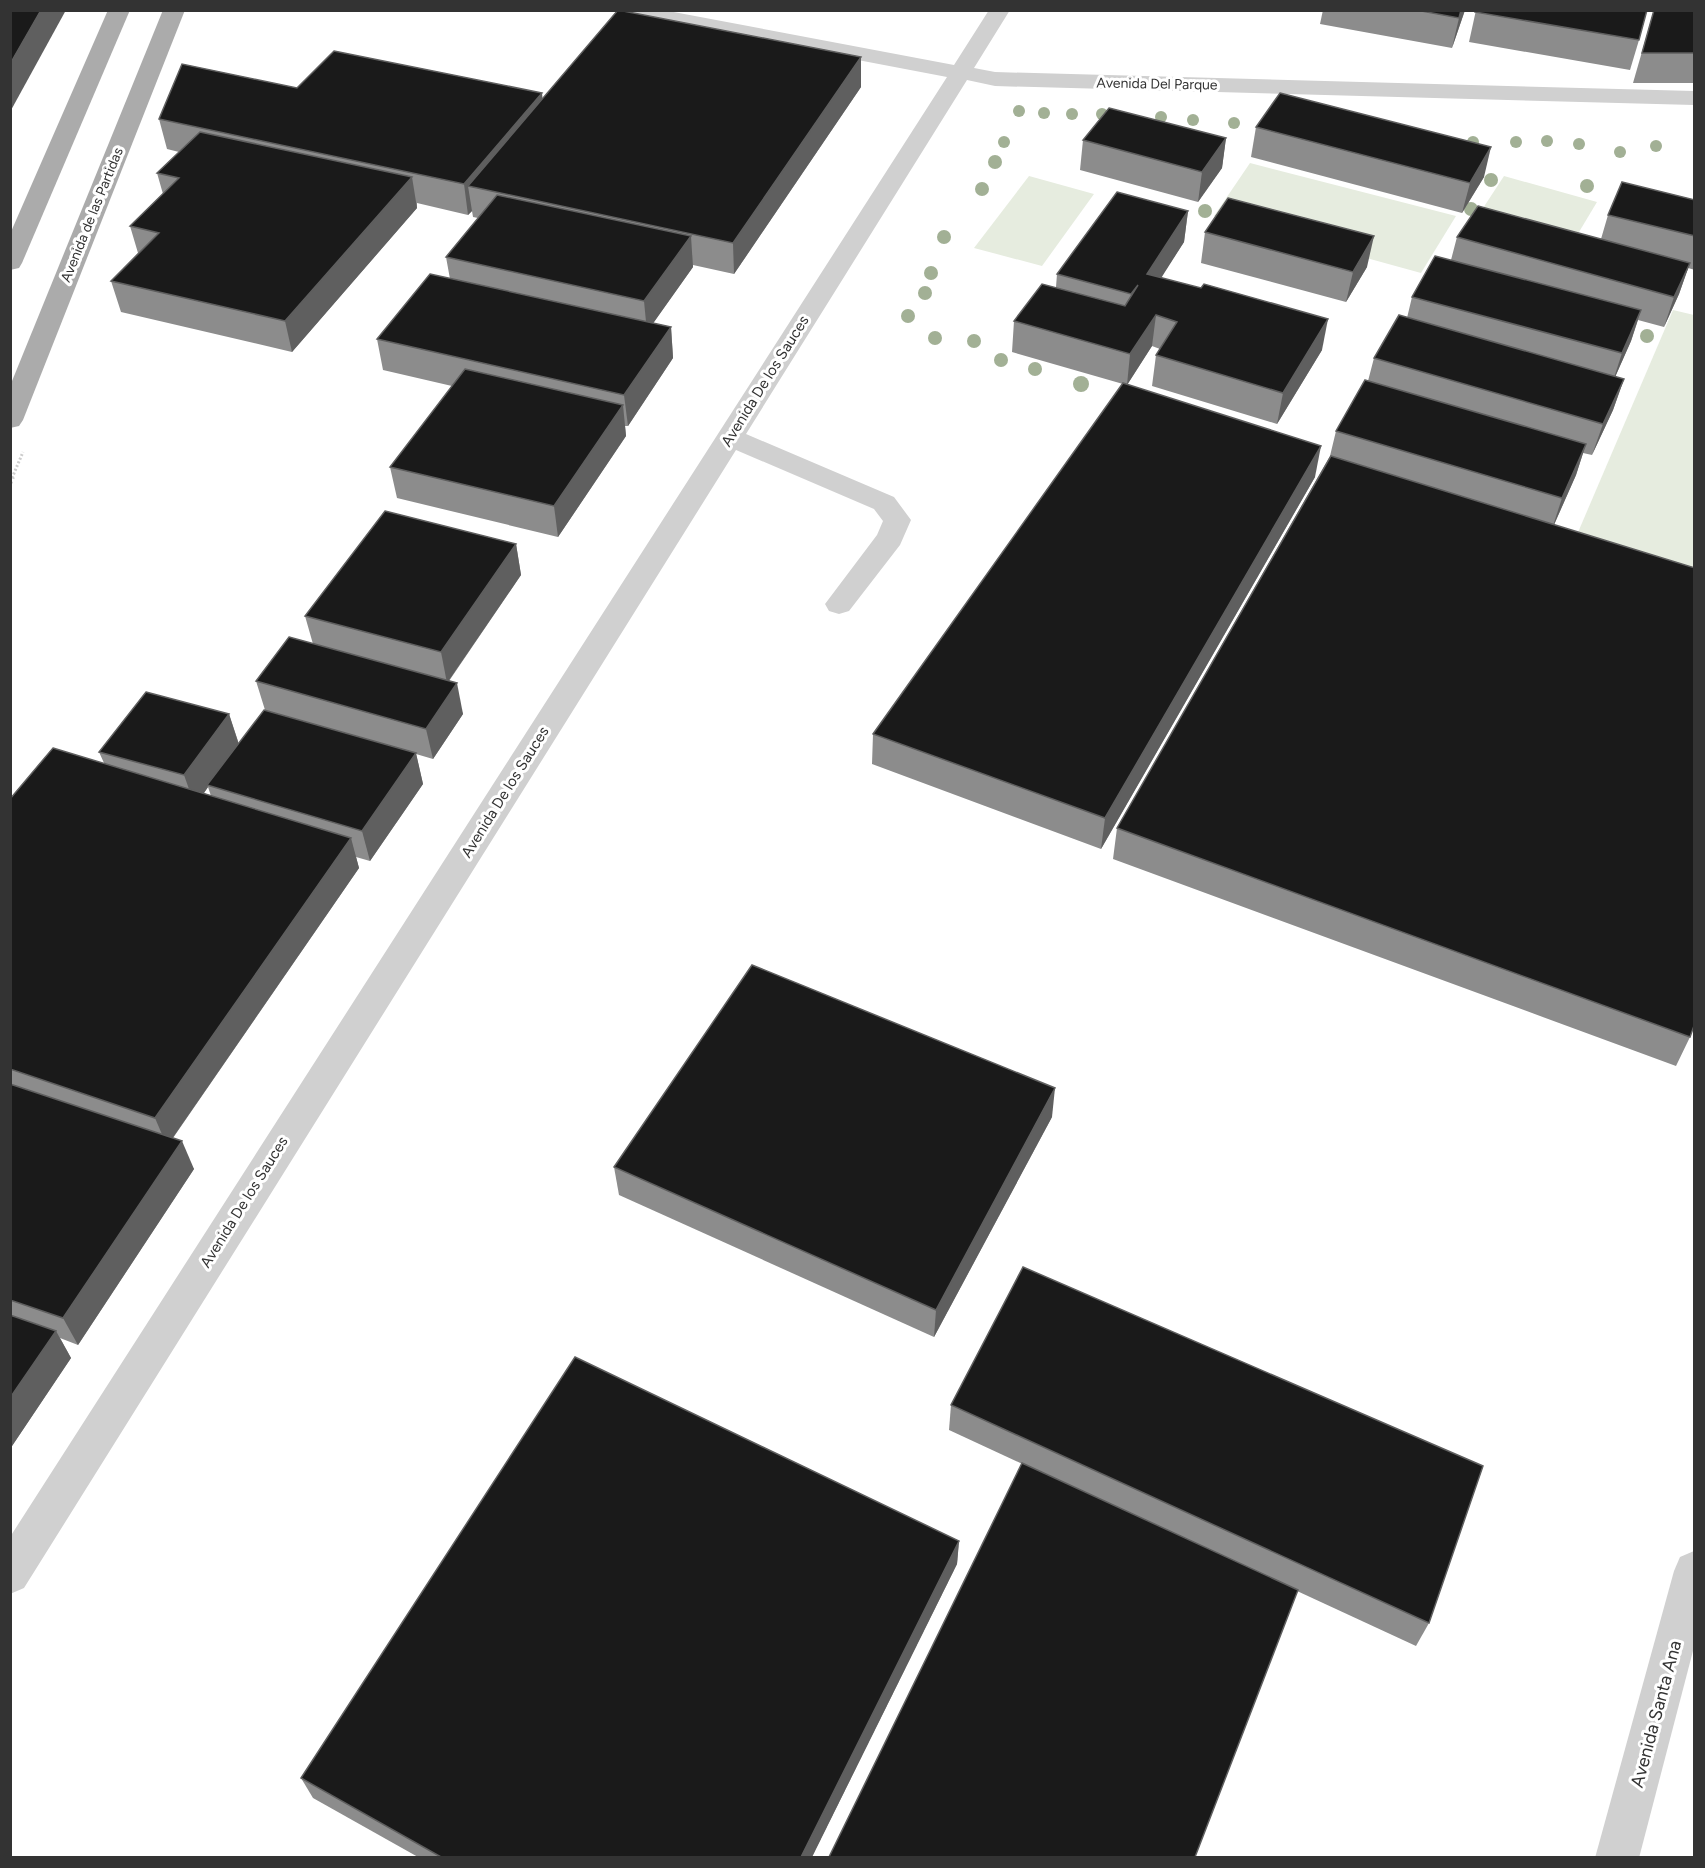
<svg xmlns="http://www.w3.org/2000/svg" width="1705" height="1868" viewBox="0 0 1705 1868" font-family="Figtree,sans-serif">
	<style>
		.green { fill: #e6ecdf }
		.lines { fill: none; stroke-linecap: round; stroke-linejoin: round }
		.path-far1 { stroke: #cdcdcd; stroke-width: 3; stroke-dasharray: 2 2; stroke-linecap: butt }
		.path { stroke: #cdcdcd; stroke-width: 4; stroke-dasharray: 3 3; stroke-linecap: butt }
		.minor { fill: #d0d0d0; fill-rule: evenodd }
		.major { fill: #ababab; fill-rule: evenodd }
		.tree { fill: #a2b095 }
		.wall { fill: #8c8c8c; fill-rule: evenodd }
		.shaded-wall { fill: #5f5f5f }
		.building { fill: #1a1a1a; stroke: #5f5f5f; stroke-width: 1.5 }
		.labels { text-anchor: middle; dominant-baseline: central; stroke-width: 6; stroke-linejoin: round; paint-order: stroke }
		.far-street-label { font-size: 14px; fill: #333; stroke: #fff }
		.street-label { font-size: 15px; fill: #333; stroke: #fff }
		.near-street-label { font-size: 18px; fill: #333; stroke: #fff }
	</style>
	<rect width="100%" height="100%" fill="#fff"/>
	<g class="green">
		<polygon points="1250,163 1456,216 1421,273 1214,216"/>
		<polygon points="1029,176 1094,194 1042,266 974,248"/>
		<polygon points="1504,176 1597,202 1567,252 1472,225"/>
		<polygon points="1673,310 1694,315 1694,573 1576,537"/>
	</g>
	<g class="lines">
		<polyline class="path-far1" points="12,478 23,452"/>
		<polyline class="path" points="10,484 13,477"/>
		<g class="minor">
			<polygon points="616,10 663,10 954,65 989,10 1010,10 974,68 995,72 1694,91 1694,105 995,86 967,80 746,434 894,497 911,520 900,545 849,611 839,614 829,611 825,604 877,535 883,521 874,509 736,450 24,1588 10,1594 10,1537 947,77 626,16 618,15"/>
			<polygon points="1694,1551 1694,1647 1639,1858 1595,1858 1674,1571 1680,1557"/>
		</g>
		<g class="major">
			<polygon points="108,10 130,10 22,263 19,268 10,270 10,234"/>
			<polygon points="163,10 185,10 23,420 19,426 10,428 10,386"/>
		</g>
	</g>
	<g class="tree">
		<circle cx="1019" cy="111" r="6"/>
		<circle cx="1044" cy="113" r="6"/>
		<circle cx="1072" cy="114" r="6"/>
		<circle cx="1102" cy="114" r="6"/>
		<circle cx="1161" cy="117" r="6"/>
		<circle cx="1193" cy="120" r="6"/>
		<circle cx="1234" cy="123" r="6"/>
		<circle cx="1547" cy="141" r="6"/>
		<circle cx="1004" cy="142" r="6"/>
		<circle cx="1473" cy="142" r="6"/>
		<circle cx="1516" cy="142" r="6"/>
		<circle cx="1579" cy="144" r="6"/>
		<circle cx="1656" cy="146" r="6"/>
		<circle cx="1620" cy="152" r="6"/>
		<circle cx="995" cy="162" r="7"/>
		<circle cx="1491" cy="180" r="7"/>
		<circle cx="1587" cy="186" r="7"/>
		<circle cx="982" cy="189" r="7"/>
		<circle cx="1471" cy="209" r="7"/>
		<circle cx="1205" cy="211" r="7"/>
		<circle cx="944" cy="237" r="7"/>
		<circle cx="931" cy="273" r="7"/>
		<circle cx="925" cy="293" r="7"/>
		<circle cx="908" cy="316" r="7"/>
		<circle cx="1647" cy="336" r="7"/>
		<circle cx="935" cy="338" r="7"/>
		<circle cx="974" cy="341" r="7"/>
		<circle cx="1001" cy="360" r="7"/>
		<circle cx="1035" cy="369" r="7"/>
		<circle cx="1081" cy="384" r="8"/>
	</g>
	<g class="wall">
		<polygon points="1323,10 1465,10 1452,48 1320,24"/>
		<polygon points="1476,10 1639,40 1630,70 1469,42"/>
		<polygon points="1654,10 1695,10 1695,83 1633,83"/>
		<polygon points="861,87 734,274 693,265 693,267 653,323 671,327 673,358 628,426 625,426 626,436 558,537 397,498 390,467 452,386 383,370 377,339 450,279 446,257 478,218 473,217 472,211 468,215 417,203 417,208 292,352 121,312 111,281 138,253 130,226 163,194 157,173 179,152 167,149 159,119 297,88 543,99"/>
		<polygon points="1256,127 1484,177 1462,213 1251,157"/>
		<polygon points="1226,138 1222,168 1198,202 1080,170 1083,140"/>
		<polygon points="1695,200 1695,270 1688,268 1679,294 1664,327 1638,320 1631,341 1615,377 1624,379 1613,410 1592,455 1583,453 1576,475 1554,525 1690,1037 1676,1066 1113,859 1117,828 1330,456 1336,431 1368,381 1374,358 1407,318 1412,297 1451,260 1457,237 1601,239 1608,215"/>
		<polygon points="1188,211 1184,242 1161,277 1322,350 1277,424 1152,386 1156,355 1160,349 1152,346 1127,385 1315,477 1101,849 872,764 873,734 1123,384 1012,352 1014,321 1056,287 1057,274"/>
		<polygon points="1205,232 1367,267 1346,302 1201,263"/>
		<path d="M 516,544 L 521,575 L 449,681 L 463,714 L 433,759 L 416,754 L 423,784 L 370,861 L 356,857 L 359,868 L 173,1138 L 194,1169 L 78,1345 L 60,1338 L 71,1358 L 10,1449 L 10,799 L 104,763 L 99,752 L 229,714 L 239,744 L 265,710 L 256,681 L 313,644 L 305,616 ZM 208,787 L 211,796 L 204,793 Z"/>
		<polygon points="1052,1117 934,1337 619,1195 614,1167"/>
		<polygon points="951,1405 1429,1623 1416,1646 949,1430"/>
		<polygon points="959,1541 957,1564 812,1857 418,1857 313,1798 301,1778"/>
	</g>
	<g class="shaded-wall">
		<polygon points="41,10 66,10 10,112 10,64"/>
		<polygon points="1461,10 1465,10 1452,48 1459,18"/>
		<polygon points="861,57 861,87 734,274 733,243"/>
		<polygon points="542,93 545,123 468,186 472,211 468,215 464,184"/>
		<polygon points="1226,138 1222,168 1198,202 1202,172"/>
		<polygon points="1491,147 1484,177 1462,213 1470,183"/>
		<polygon points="412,177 417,208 292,352 285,321"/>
		<polygon points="1188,211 1184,242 1144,305 1147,274"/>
		<polygon points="691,236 693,267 647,332 644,301"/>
		<polygon points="1374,236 1367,267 1346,302 1353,272"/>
		<polygon points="1690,263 1679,294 1664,327 1674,297"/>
		<polygon points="1641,310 1631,341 1612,384 1622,353"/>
		<polygon points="1156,315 1152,346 1127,385 1130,354"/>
		<polygon points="1328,319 1322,350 1277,424 1283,393"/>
		<polygon points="671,327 673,358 628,426 624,395"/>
		<polygon points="1624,379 1613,410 1592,455 1603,424"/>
		<polygon points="623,405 626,436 558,537 554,506"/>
		<polygon points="1586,444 1576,475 1552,529 1562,498"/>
		<polygon points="1321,446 1315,477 1101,849 1105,818"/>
		<polygon points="516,544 521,575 447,683 441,652"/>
		<polygon points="457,683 463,714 433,759 426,729"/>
		<polygon points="229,714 239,745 207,785 208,787 195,806 184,775"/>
		<polygon points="416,753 423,784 370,861 362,831"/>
		<polygon points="351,838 359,868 167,1146 155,1118"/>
		<polygon points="1055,1088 1052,1117 934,1337 936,1310"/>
		<polygon points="182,1141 194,1169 78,1345 63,1318"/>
		<polygon points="56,1331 71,1358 10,1449 10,1398"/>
		<polygon points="959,1541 957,1564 812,1857 801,1857"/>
	</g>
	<g class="building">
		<polygon points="10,10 41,10 10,64"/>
		<polygon points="618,10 861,57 733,243 468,186"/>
		<polygon points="1416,10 1461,10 1459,18"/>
		<polygon points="1476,10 1647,10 1639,40 1475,12"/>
		<polygon points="1654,10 1695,10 1695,53 1642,53"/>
		<polygon points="334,51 542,93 464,184 159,119 182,64 297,88"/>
		<polygon points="1280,93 1491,147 1470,183 1256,127"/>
		<polygon points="1109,108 1226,138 1202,172 1083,140"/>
		<polygon points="200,132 412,177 285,321 111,281 159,233 130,226 179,178 157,173"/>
		<polygon points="1622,182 1695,200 1695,236 1608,215"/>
		<polygon points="1117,192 1188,211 1147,274 1201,288 1204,284 1328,319 1283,393 1156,355 1177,322 1156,315 1130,354 1014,321 1042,284 1125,306 1138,285 1131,294 1057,274"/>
		<polygon points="497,195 691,236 644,301 446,257"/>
		<polygon points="1228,198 1374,236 1353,272 1205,232"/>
		<polygon points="1478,206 1690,263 1674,297 1457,237"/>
		<polygon points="1435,256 1641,310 1622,353 1412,297"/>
		<polygon points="430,274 671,327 624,395 377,339"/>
		<polygon points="1399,315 1624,379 1603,424 1374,358"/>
		<polygon points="465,369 623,405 554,506 390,467"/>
		<polygon points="1365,380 1586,444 1562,498 1336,431"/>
		<polygon points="1123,383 1321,446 1105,818 873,734"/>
		<polygon points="1331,456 1695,568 1695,1023 1690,1037 1117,828"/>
		<polygon points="385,511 516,544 441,652 305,616"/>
		<polygon points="289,637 457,683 426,729 256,681"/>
		<polygon points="146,692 229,714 184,775 99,752"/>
		<polygon points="264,710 416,753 362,831 207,785"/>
		<polygon points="53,748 351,838 155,1118 10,1069 10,799"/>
		<polygon points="752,965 1055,1088 936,1310 614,1167"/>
		<polygon points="10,1084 182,1141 63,1318 10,1300"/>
		<polygon points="1023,1267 1483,1466 1429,1623 951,1405"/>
		<polygon points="10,1315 56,1331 10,1398"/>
		<polygon points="575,1357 959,1541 801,1857 441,1857 301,1778"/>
		<polygon points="1022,1463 1298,1590 1195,1857 829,1857"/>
	</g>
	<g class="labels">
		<g class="far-street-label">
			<text transform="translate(1157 84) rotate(1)">Avenida Del Parque</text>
			<text transform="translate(92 215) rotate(-68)">Avenida de las Partidas</text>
		</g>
		<g class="street-label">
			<text transform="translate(765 381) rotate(-58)">Avenida De los Sauces</text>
			<text transform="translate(505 792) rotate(-58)">Avenida De los Sauces</text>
			<text transform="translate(244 1202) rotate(-58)">Avenida De los Sauces</text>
		</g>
		<g class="near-street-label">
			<text transform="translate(1656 1714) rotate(-75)">Avenida Santa Ana</text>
		</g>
	</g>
	<rect width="1705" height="1868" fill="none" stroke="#333333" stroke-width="24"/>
</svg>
